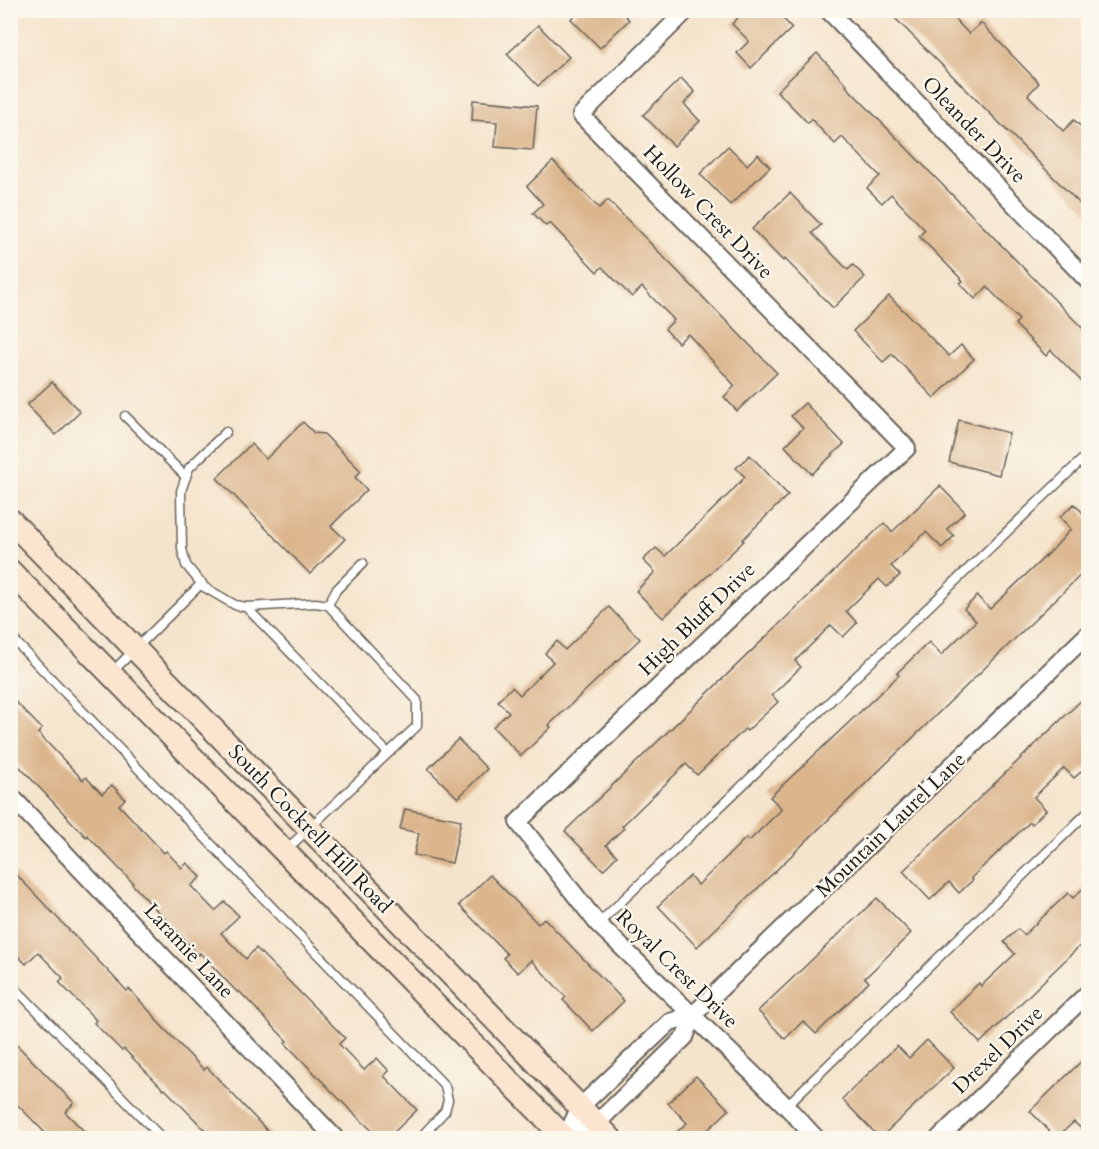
<svg xmlns="http://www.w3.org/2000/svg" width="1099" height="1149" viewBox="0 0 1099 1149" font-family="Cardo,serif">
	<style>
		.building { fill: #dbb58c }
		.lines { fill: none; stroke-linecap: round; stroke-linejoin: round }
		.lane-casing { stroke: #68625a; stroke-width: 11 }
		.street-casing { stroke: #68625a; stroke-width: 20 }
		.secondary-casing { stroke: #68625a; stroke-width: 26 }
		.lane { stroke: #fff; stroke-width: 8 }
		.street { stroke: #fff; stroke-width: 16 }
		.secondary { stroke: #fce5cf; stroke-width: 22 }
		.labels { text-anchor: middle; dominant-baseline: central; stroke-width: 4.5; stroke-linejoin: round; paint-order: stroke }
		.street-label { font-size: 21px; fill: #1c1c1c; stroke: #fbf7ec }
	</style>
	<rect width="100%" height="100%" fill="#fbf7ec"/>
	<filter id="ink" filterUnits="userSpaceOnUse"><feTurbulence type="fractalNoise" baseFrequency=".0167" numOctaves="2"/><feDisplacementMap in="SourceGraphic" scale="12" xChannelSelector="R" yChannelSelector="G"/><feConvolveMatrix kernelMatrix="1 2 1 2 8 2 1 2 1" color-interpolation-filters="sRGB"/></filter>
	<filter id="wash" filterUnits="userSpaceOnUse"><feTurbulence type="fractalNoise" baseFrequency=".008" numOctaves="4" result="noise"/><feDisplacementMap in="SourceGraphic" scale="24" xChannelSelector="R" yChannelSelector="G"/><feGaussianBlur stdDeviation="1.35" result="paint"/><feColorMatrix in="noise" values="0 0 0 0 0 0 0 0 0 0 0 0 0 0 0 0 0 1.4 0 .05"/><feComposite in="paint" operator="in"/></filter>
	<g filter="url(#wash)">
		<rect width="100%" height="100%" fill="#f5e4cc"/>
		<g id="blocks">
			<g class="building">
				<polygon points="579,10 620,10 629,20 600,48 571,19"/>
				<polygon points="745,10 775,10 792,28 751,68 737,53 749,41 732,24"/>
				<polygon points="887,10 946,10 969,34 981,23 1039,83 1028,95 1063,131 1074,120 1089,134 1089,213"/>
				<polygon points="538,25 569,57 538,86 507,54"/>
				<polygon points="817,53 847,85 846,86 1089,335 1089,389 1051,350 1046,356 1015,324 1019,320 987,287 975,299 960,283 963,281 919,236 925,230 891,194 882,203 867,188 880,176 842,137 835,144 811,119 808,123 777,91"/>
				<polygon points="681,78 695,92 684,104 700,121 674,146 643,115"/>
				<polygon points="473,100 537,106 533,150 495,147 497,122 472,120"/>
				<polygon points="728,146 747,165 758,154 770,167 730,205 700,174"/>
				<polygon points="553,161 599,208 608,200 777,373 737,411 724,397 735,386 688,334 678,343 665,329 674,320 642,287 632,297 602,267 597,272 550,223 546,226 533,213 543,204 527,186"/>
				<polygon points="790,193 821,225 812,233 848,270 853,265 865,277 833,308 785,259 783,261 752,229"/>
				<polygon points="889,296 949,356 961,345 974,359 934,398 892,354 883,362 853,331"/>
				<polygon points="52,382 80,412 56,435 27,405"/>
				<polygon points="805,403 844,444 812,474 785,446 803,428 791,416"/>
				<polygon points="959,420 1009,433 999,475 949,462"/>
				<polygon points="303,422 314,433 324,434 361,471 355,477 367,490 331,526 345,539 310,574 217,478 251,444 266,459"/>
				<polygon points="750,455 788,495 742,540 744,541 663,618 636,591 655,572 643,560 656,548 665,556 729,494 745,477 736,468"/>
				<polygon points="940,486 965,512 947,529 954,536 942,548 926,532 891,566 900,575 887,587 879,579 846,611 857,623 843,637 831,625 795,661 801,667 772,695 778,702 747,731 745,729 697,775 686,764 622,826 624,828 606,845 617,856 603,870 565,831 884,523 892,532"/>
				<polygon points="1074,504 1089,519 1089,567 697,947 658,906 690,876 698,885 746,838 749,841 782,809 770,797 899,675 897,673 929,642 941,655 976,621 964,609 977,596 990,609 1054,548 1071,529 1060,517"/>
				<polygon points="609,607 640,639 549,725 551,727 521,756 493,727 509,712 498,701 512,687 520,695 553,662 545,653 557,641 565,650"/>
				<polygon points="1089,693 1089,765 1074,778 1064,768 1034,797 1046,810 1032,824 1030,822 971,878 973,880 959,893 949,882 930,900 903,871"/>
				<polygon points="10,696 42,729 38,733 83,780 86,777 102,794 112,785 125,799 119,805 164,853 166,851 182,868 187,863 201,877 191,886 215,911 225,902 239,916 221,933 246,959 256,948 345,1038 339,1044 364,1070 377,1058 389,1071 384,1076 417,1110 388,1138 380,1138 349,1109 285,1043 287,1041 239,991 238,993 200,953 199,955 132,884 133,883 87,835 86,837 19,766 10,756"/>
				<polygon points="458,739 487,769 458,798 428,769"/>
				<polygon points="405,809 461,820 452,863 414,855 419,833 400,829"/>
				<polygon points="10,868 127,991 129,989 156,1018 155,1019 204,1070 207,1067 274,1138 213,1138 165,1089 164,1090 124,1049 122,1051 94,1023 96,1020 59,982 63,978 38,952 26,964 14,952 10,952"/>
				<polygon points="490,875 538,924 544,918 624,1001 593,1031 563,1000 566,997 531,960 518,973 503,958 507,954 459,905"/>
				<polygon points="1089,883 1089,937 980,1043 950,1012 979,983 981,986 1015,954 1004,942 1018,929 1024,935 1068,893 1073,898"/>
				<polygon points="877,898 911,933 865,978 869,982 816,1034 803,1021 785,1039 758,1011"/>
				<polygon points="10,1038 74,1103 65,1112 91,1138 50,1138 11,1098"/>
				<polygon points="927,1040 954,1068 880,1138 842,1099 897,1046 909,1058"/>
				<polygon points="1089,1054 1089,1136 1074,1122 1056,1138 1030,1111"/>
				<polygon points="696,1076 729,1110 699,1138 670,1138 687,1123 668,1103"/>
			</g>
		</g>
	</g>
	<g filter="url(#ink)">
		<use href="#blocks" fill-opacity="0" stroke="#68625a" stroke-width="1.5"/>
		<g class="lines">
			<defs>
				<g id="lane">
					<polyline points="125,416 186,477"/>
					<polyline points="226,432 189,468 181,491 182,549 186,565 204,587 235,605 246,607 316,603 328,605 417,700 417,726 285,851"/>
					<polyline points="328,605 336,590 363,563"/>
					<polyline points="246,607 388,753"/>
					<polyline points="10,636 445,1086 448,1100 445,1111 420,1138"/>
					<polyline points="111,673 202,583"/>
					<polyline points="598,924 1088,454"/>
					<polyline points="10,983 162,1138"/>
					<polyline points="786,1106 1088,812"/>
				</g>
				<g id="street">
					<polyline points="687,10 581,115 907,448 518,822 598,924 786,1106 816,1138"/>
					<polyline points="828,10 1088,281"/>
					<polyline points="10,795 335,1138"/>
					<polyline points="565,1138 596,1124 685,1037 693,1015 1088,634"/>
					<polyline points="565,1138 580,1107 670,1022 693,1015"/>
					<polyline points="939,1138 1088,993"/>
				</g>
				<g id="secondary">
					<polyline points="10,520 610,1138"/>
					<polyline points="10,571 565,1138"/>
				</g>
			</defs>
			<use href="#lane" class="lane-casing"/>
			<use href="#street" class="street-casing"/>
			<use href="#secondary" class="secondary-casing"/>
			<use href="#lane" class="lane"/>
			<use href="#street" class="street"/>
			<use href="#secondary" class="secondary"/>
		</g>
	</g>
	<g class="labels">
		<g class="street-label">
			<text transform="translate(974 130) rotate(46)">Oleander Drive</text>
			<text transform="translate(708 212) rotate(46)">Hollow Crest Drive</text>
			<text transform="translate(697 619) rotate(-44)">High Bluff Drive</text>
			<text transform="translate(891 825) rotate(-44)">Mountain Laurel Lane</text>
			<text transform="translate(310 829) rotate(46)">South Cockrell Hill Road</text>
			<text transform="translate(189 951) rotate(47)">Laramie Lane</text>
			<text transform="translate(677 969) rotate(44)">Royal Crest Drive</text>
			<text transform="translate(998 1050) rotate(-44)">Drexel Drive</text>
		</g>
	</g>
	<rect width="1099" height="1149" fill="none" stroke="#fbf7ec" stroke-width="36"/>
</svg>
